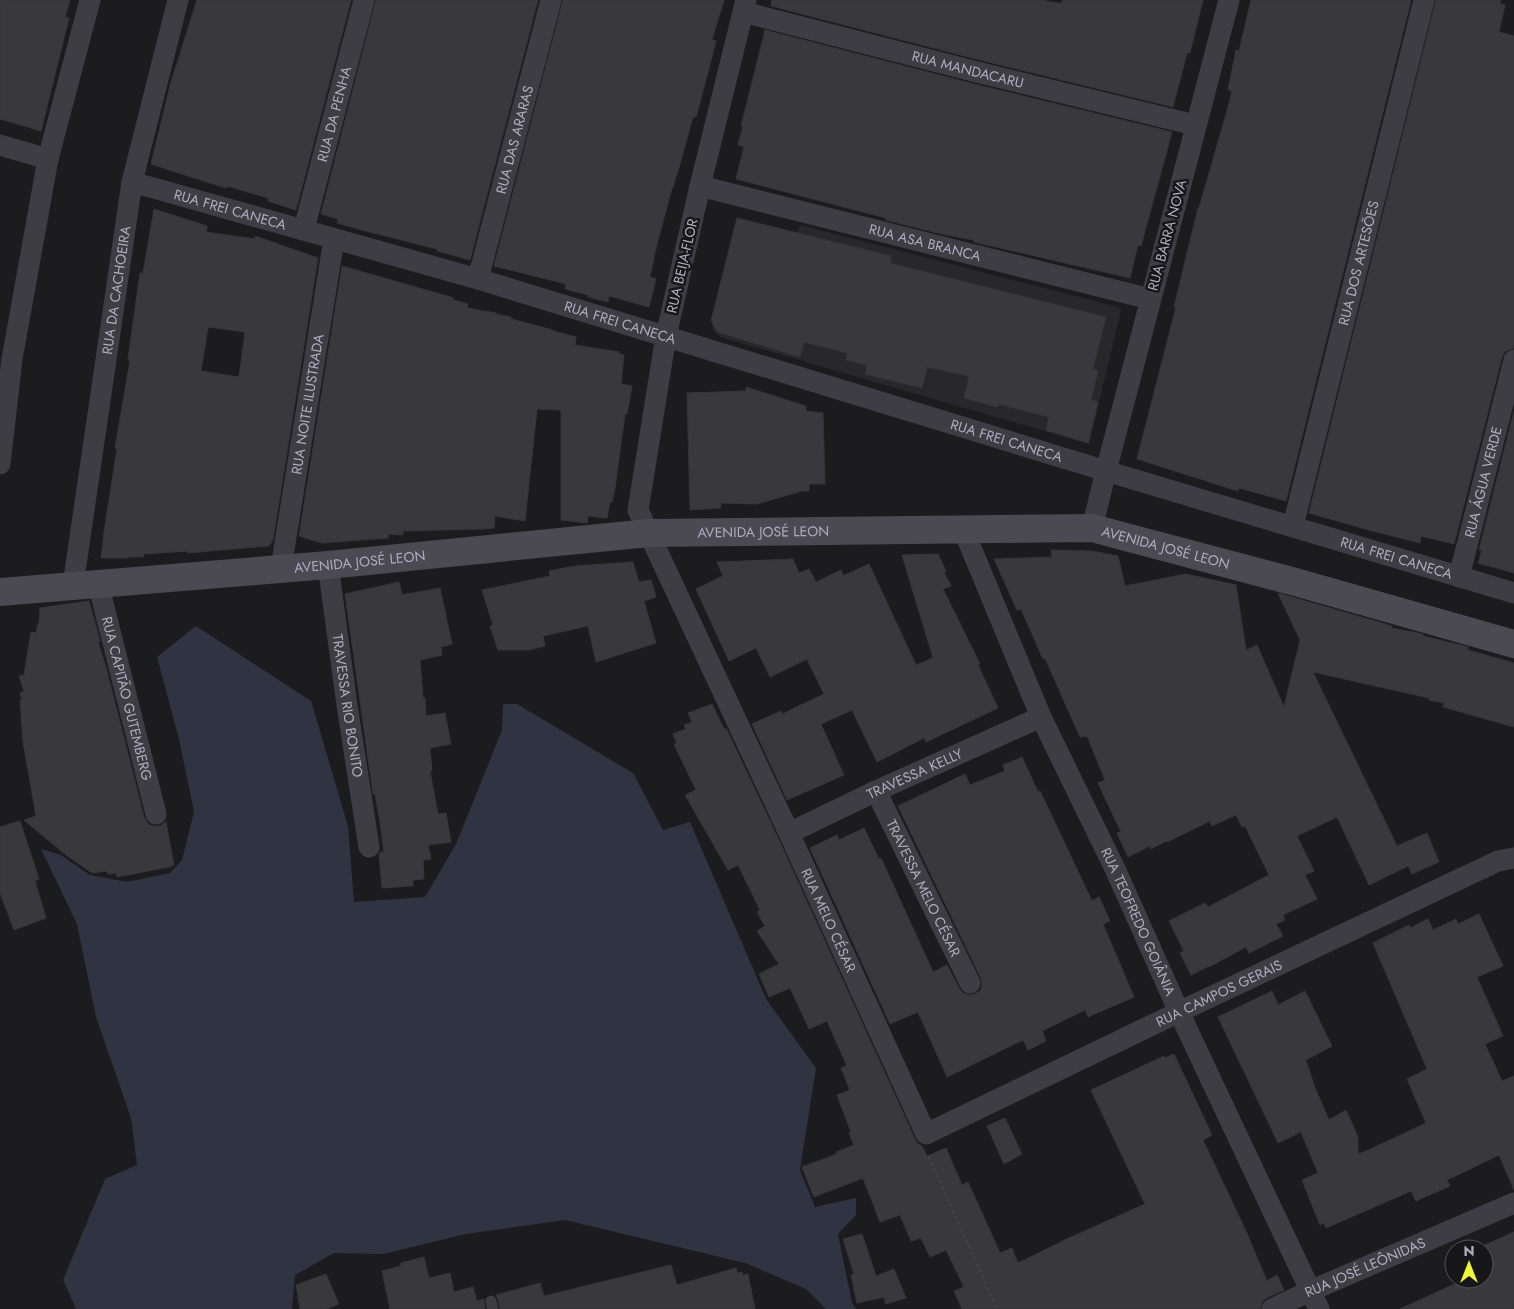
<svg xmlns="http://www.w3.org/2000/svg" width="1514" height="1309" viewBox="0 0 1514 1309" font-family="Jost,sans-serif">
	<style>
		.built { fill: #28272a }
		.water { fill: #303342 }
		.building { fill: #39383c; stroke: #363539; fill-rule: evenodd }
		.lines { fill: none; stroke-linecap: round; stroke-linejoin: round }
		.path { stroke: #424149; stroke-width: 3; stroke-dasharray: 2.5 4; stroke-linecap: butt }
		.service { stroke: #3f3d44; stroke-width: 11 }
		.minor { stroke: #3f3d44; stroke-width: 21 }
		.secondary { stroke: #4b4952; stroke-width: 28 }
		.labels { text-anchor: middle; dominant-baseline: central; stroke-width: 5; stroke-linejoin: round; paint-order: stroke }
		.street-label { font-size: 14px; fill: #aeadbd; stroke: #171618 }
	</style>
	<rect width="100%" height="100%" fill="#1c1b1d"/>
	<polygon class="built" points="800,225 1118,307 1121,311 1089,444 720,337 713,330 712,319 797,233"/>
	<polygon class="water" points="196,626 311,701 348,826 354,902 425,897 456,844 502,730 503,704 517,704 633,773 663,830 690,822 766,999 816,1068 800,1170 815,1207 856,1198 856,1215 838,1234 852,1303 856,1309 826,1309 806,1289 745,1263 565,1220 466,1234 383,1254 334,1253 295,1275 292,1309 76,1309 63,1280 105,1179 137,1165 131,1118 96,1017 77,924 41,849 61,855 90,875 127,882 170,873 182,860 194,812 179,739 157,657"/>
	<g class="building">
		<polygon points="0,0 70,0 65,17 69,18 41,131 0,119"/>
		<polygon points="197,0 351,0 296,210 268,201 268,198 227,186 227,188 216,185 151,164 171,82"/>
		<polygon points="376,0 538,0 470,260 437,251 437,249 358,229 337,223 338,219 321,214"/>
		<polygon points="563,0 724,0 712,40 716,41 700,103 696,117 693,117 677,175 676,175 673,188 672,188 656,248 650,277 656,279 649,307 609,296 608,302 588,297 588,295 565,289 566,284 494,266"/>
		<polygon points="772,0 1040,0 1058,3 1062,3 1063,0 1203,0 1190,53 1187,53 1173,107 976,59 771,6"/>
		<polygon points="1251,0 1411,0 1286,501 1239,488 1238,491 1137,459 1176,307 1174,307 1198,208 1199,208 1227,111 1232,91 1228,90 1236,50 1239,51"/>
		<polygon points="1436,0 1501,0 1500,4 1505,5 1499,32 1514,36 1514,348 1505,351 1502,357 1454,544 1421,536 1420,543 1369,530 1309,513"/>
		<polygon points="765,30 970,83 1172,132 1141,246 1138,245 1130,278 974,242 974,240 942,234 886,220 886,218 736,179 744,147 738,145 743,126 741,126"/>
		<path d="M 154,209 L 207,226 L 206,232 L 255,239 L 255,236 L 318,258 L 273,540 L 269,546 L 187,553 L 188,551 L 144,554 L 143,557 L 128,557 L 128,558 L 101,558 L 104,532 L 117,449 L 115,448 L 130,361 L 128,360 L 138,287 L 140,273 L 143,273 ZM 208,327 L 245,332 L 239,377 L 201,371 Z"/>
		<polygon points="737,218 891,256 890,263 1106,317 1093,369 1098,371 1091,400 1098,402 1088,443 1046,430 1049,417 998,404 997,407 964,398 969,376 927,367 922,388 865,374 867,365 846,360 848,353 804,342 800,357 718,332 711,321"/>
		<polygon points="342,266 454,298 453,300 468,304 467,308 496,313 496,314 511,317 511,319 553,330 553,331 576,337 575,345 619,352 619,354 624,355 621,384 632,386 627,414 625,414 615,488 612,502 610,502 607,518 588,516 587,523 561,520 561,410 537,409 525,521 495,516 494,528 482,529 403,531 403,535 389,534 388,538 322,543 299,536"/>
		<polygon points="746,387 806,406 806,411 823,413 825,484 809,484 809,491 799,491 799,492 757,504 720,503 721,508 690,510 687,393 746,391"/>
		<polygon points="1514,411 1514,573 1478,563 1482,550 1479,550"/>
		<polygon points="1051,550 1091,551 1118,556 1125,586 1186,574 1236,585 1246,650 1257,645 1284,707 1300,640 1278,593 1392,626 1391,628 1423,634 1423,636 1468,647 1468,650 1514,663 1514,727 1443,707 1444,703 1429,700 1429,698 1313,672 1397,846 1427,833 1439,862 1412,874 1408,866 1369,885 1337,817 1297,836 1314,871 1305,875 1317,899 1283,915 1285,920 1276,924 1283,936 1249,953 1246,947 1209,967 1209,966 1191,975 1180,953 1184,951 1169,921 1205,903 1208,907 1269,875 1245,826 1242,827 1236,815 1212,826 1210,821 1167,842 1166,841 1151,849 1150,846 1128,857 1117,833 1121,832 1098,783 1105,780 1087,736 1080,737 1045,658 1043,659 1021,609 1017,610 994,559 1052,557"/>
		<polygon points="938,554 946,571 944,572 951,586 943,589 980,664 978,665 998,708 926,742 924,738 877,762 852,710 821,724 844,775 787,800 752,724 781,711 782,714 824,694 807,659 770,677 756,648 729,661 696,589 723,576 717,562 793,559 799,573 809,569 816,582 841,570 843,576 869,564 916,665 933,658 902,555"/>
		<polygon points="633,562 639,582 651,580 656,597 644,601 656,643 596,662 588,626 543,636 545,646 529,650 498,650 490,626 493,625 482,590 550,576 549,571 575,566"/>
		<polygon points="399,582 402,595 440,588 452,644 441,647 442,655 420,660 423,698 425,698 426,716 445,713 451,744 430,748 432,771 430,771 438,814 446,813 451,842 428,845 431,859 423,860 424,879 413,880 413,886 382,888 379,854 380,852 384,852 380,823 375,794 373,794 345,594"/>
		<polygon points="89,601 100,641 98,642 107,671 144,817 149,825 153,826 160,826 166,822 174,865 169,867 117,877 116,873 108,874 107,871 92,873 66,855 24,820 36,816 23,742 20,700 22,700 20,693 24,691 19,676 24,675 31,632 36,633 38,623 39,623 40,608"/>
		<polygon points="712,704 724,729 726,728 778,838 915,1139 918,1144 922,1146 927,1156 946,1148 962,1185 968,1182 1000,1253 1012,1248 1018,1263 1069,1238 1145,1204 1091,1090 1164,1056 1165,1058 1174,1054 1212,1135 1203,1140 1245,1229 1267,1281 1277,1275 1284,1290 1266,1298 1262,1302 1260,1309 962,1309 954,1291 964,1287 946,1250 930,1257 921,1238 911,1241 900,1215 880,1222 863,1178 814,1197 802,1167 837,1154 836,1152 854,1145 849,1133 851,1132 837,1095 850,1090 841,1068 847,1066 827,1021 809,1029 790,988 769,997 759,974 779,964 757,931 765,926 757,912 760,910 738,865 728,870 685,795 696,790 674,744 677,743 673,734 686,729 684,725 692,722 688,713"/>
		<polygon points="1022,757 1038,792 1040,791 1092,901 1099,897 1110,921 1103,924 1134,997 1088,1017 1085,1010 1042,1031 1046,1041 1028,1050 1023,1040 947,1077 918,1012 890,1024 810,848 837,835 839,840 864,828 879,859 881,858 933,972 947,965 959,988 963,993 969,995 975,994 981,990 982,983 981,978 898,806 965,774 970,785 1005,771 1003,765"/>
		<polygon points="20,821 39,879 35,881 46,918 14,930 0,893 0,827"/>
		<polygon points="1479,914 1503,966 1477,977 1503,1036 1485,1044 1502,1081 1514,1076 1514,1190 1499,1155 1447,1180 1450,1186 1416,1201 1411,1191 1326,1228 1324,1223 1320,1225 1302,1180 1318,1173 1301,1132 1278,1143 1218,1017 1272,991 1278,1005 1305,991 1332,1046 1306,1060 1315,1088 1329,1120 1346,1110 1358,1137 1358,1154 1364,1152 1426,1123 1407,1079 1427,1069 1373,943 1409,925 1410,928 1428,919 1433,930 1456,919 1458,924"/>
		<polygon points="1005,1118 1022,1154 1004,1164 987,1126"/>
		<polygon points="1514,1232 1514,1309 1400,1309 1461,1281 1460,1279 1484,1279 1484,1249 1476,1249"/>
		<polygon points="862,1234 876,1276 894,1269 906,1298 886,1304 884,1297 857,1303 851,1275 854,1274 843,1239"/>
		<polygon points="424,1257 429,1278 450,1273 454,1292 473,1287 477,1301 484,1299 485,1309 390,1309 382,1271 401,1266 401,1263"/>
		<polygon points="671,1265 677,1285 736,1268 737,1273 742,1272 743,1275 748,1274 755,1309 500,1309 498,1299 496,1295 540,1283 544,1296"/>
		<polygon points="326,1274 339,1304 327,1309 300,1309 296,1285"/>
	</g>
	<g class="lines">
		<polyline class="path" points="929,1157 997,1309"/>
		<polyline class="service" points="491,1301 493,1309"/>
		<g class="minor">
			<path id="s1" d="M 746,0 L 700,186 L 666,336 L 638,510 L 789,833 L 926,1134 L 1179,1012 L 1498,861 L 1514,858"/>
			<path id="s2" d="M 1229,0 L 1106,471 L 1514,593"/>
			<path id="s3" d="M 743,12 L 973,71 L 1195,125"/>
			<polyline points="0,145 48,159"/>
			<path id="s4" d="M 132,182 L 478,279 L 1106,471 L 1092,528"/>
			<path id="s5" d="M 700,186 L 1150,299"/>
			<path id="s6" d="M 304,229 L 364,0"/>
			<path id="s7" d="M 478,279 L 551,0"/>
			<polyline points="0,464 12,359 48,159 90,0"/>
			<path id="s8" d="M 1293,526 L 1424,0"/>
			<path id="s9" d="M 964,531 L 1041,717 L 1116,871 L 1179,1012 L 1319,1309"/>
			<path id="s10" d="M 328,565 L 347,705 L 369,847"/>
			<path id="s11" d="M 281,568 L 334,239"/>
			<path id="s12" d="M 1459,577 L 1514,360"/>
			<path id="s13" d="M 98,583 L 156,814"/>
			<path id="s14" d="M 73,585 L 132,182 L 178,0"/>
			<path id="s15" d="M 876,791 L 970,983"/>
			<path id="s16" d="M 789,833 L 876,791 L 1041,717"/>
			<path id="s17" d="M 1272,1309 L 1310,1291 L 1514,1203"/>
		</g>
		<path class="secondary" id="s18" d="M 0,592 L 328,565 L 649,533 L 1092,528 L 1292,581 L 1514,644"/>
	</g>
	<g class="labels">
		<g class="street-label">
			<text stroke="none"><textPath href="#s3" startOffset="232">RUA MANDACARU</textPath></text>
			<text stroke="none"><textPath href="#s6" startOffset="119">RUA DA PENHA</textPath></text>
			<text stroke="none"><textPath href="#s7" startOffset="144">RUA DAS ARARAS</textPath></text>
			<text stroke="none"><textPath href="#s4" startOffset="102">RUA FREI CANECA</textPath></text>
			<text transform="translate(1167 235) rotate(-75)">RUA BARRA NOVA</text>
			<text stroke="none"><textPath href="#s5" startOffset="232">RUA ASA BRANCA</textPath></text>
			<text stroke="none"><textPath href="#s8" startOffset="271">RUA DOS ARTESÕES</textPath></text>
			<text transform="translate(682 266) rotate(-77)">RUA BEIJA-FLOR</text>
			<text stroke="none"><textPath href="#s14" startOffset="298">RUA DA CACHOEIRA</textPath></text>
			<text stroke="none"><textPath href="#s4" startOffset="508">RUA FREI CANECA</textPath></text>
			<text stroke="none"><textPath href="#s11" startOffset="166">RUA NOITE ILUSTRADA</textPath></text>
			<text stroke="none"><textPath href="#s4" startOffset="912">RUA FREI CANECA</textPath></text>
			<text stroke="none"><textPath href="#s12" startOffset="98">RUA ÁGUA VERDE</textPath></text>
			<text stroke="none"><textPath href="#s18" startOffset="766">AVENIDA JOSÉ LEON</textPath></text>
			<text stroke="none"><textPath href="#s18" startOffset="1171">AVENIDA JOSÉ LEON</textPath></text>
			<text stroke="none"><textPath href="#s2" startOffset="790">RUA FREI CANECA</textPath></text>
			<text stroke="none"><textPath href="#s18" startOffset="361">AVENIDA JOSÉ LEON</textPath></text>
			<text stroke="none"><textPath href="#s13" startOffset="119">RUA CAPITÃO GUTEMBERG</textPath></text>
			<text stroke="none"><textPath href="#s10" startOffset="142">TRAVESSA RIO BONITO</textPath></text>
			<text stroke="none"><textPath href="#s16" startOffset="139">TRAVESSA KELLY</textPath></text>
			<text stroke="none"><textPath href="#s15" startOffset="108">TRAVESSA MELO CÉSAR</textPath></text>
			<text stroke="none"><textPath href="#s1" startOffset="974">RUA MELO CÉSAR</textPath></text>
			<text stroke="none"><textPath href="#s9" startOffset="428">RUA TEOFREDO GOIÂNIA</textPath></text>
			<text stroke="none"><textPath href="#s1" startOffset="1534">RUA CAMPOS GERAIS</textPath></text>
			<text stroke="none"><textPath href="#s17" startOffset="102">RUA JOSÉ LEÔNIDAS</textPath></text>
		</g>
	</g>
	<g transform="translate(1469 1264)"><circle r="24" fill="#171618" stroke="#53525a"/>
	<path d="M0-4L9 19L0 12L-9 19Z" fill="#eff53a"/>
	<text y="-8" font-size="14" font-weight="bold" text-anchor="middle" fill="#aeadbd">N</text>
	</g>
</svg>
